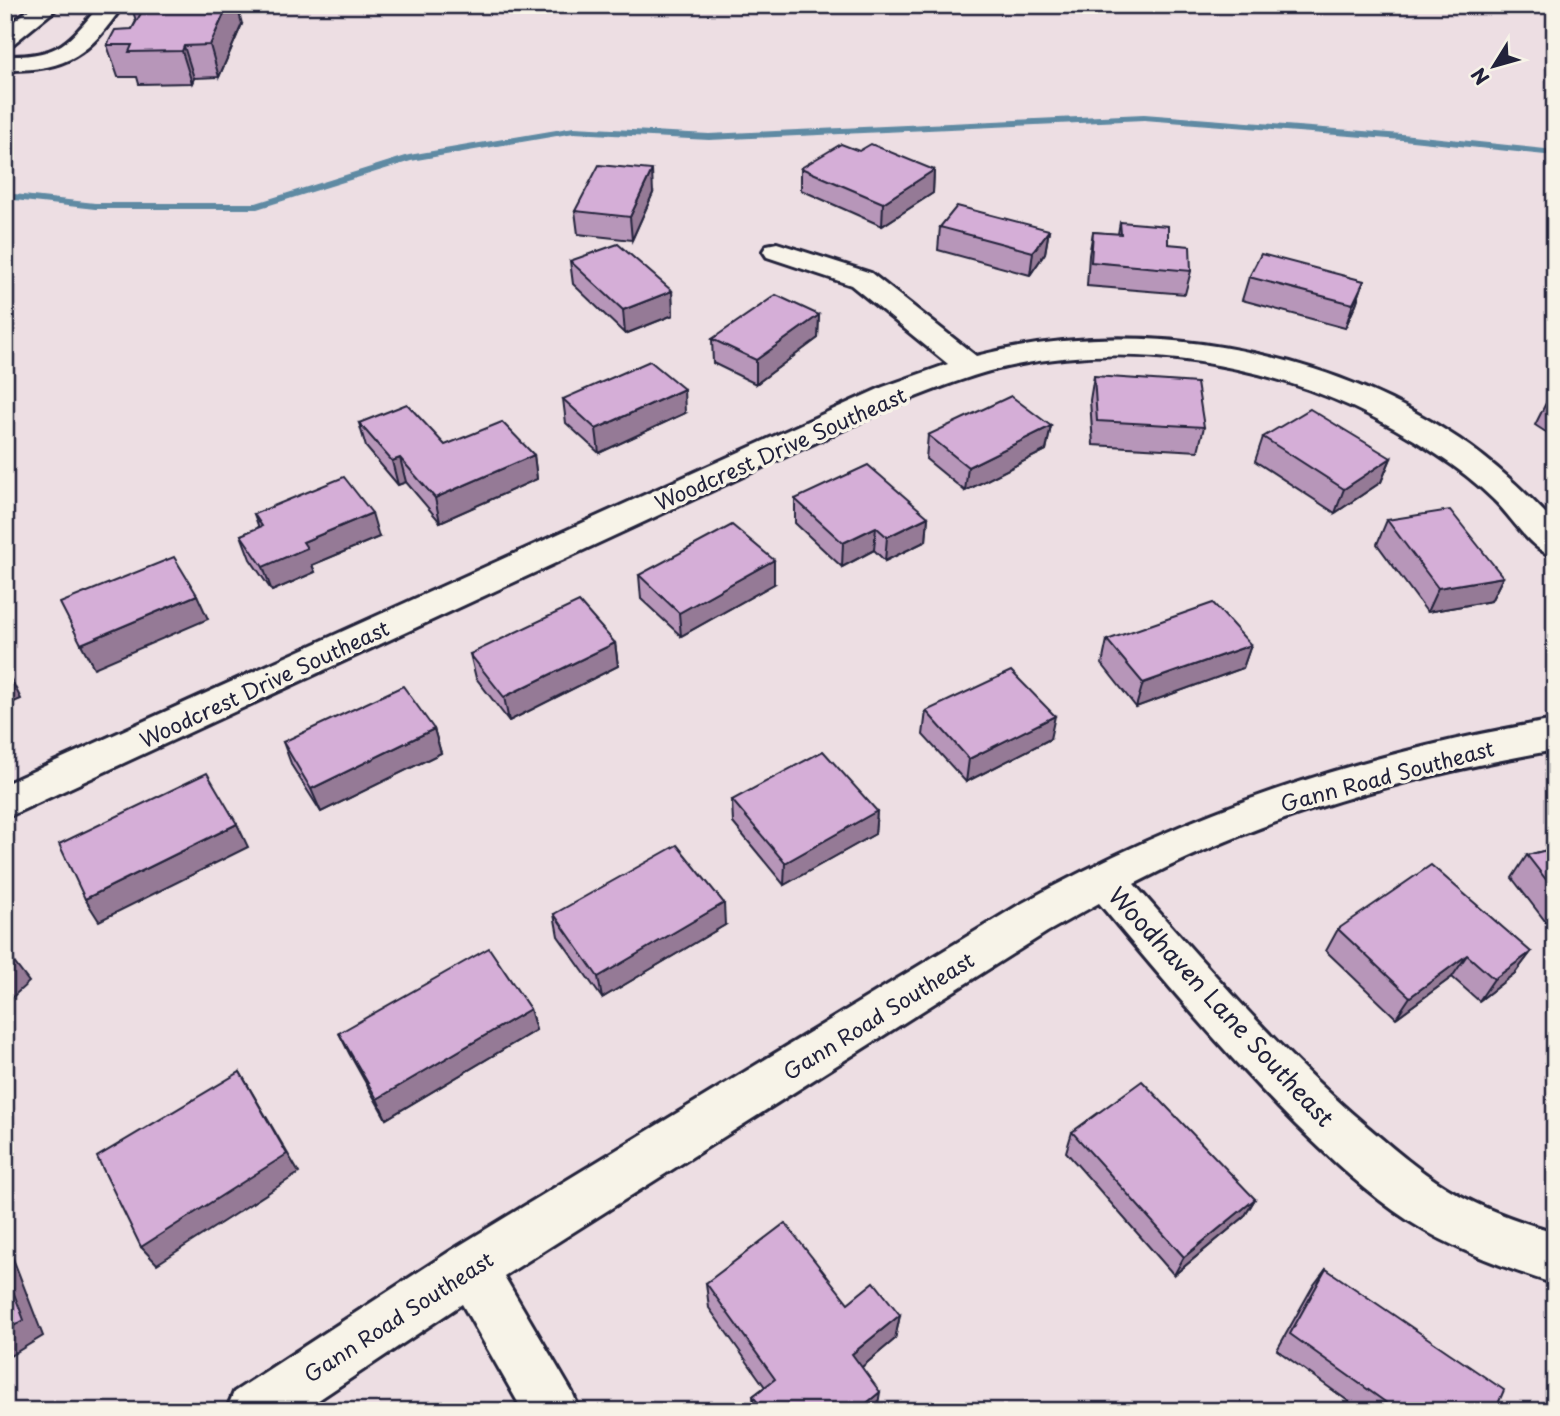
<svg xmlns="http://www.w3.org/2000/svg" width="1560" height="1416" viewBox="0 0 1560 1416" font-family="'Playpen Sans',sans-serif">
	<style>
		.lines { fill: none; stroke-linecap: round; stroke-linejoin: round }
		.stream { fill: #5f8aa3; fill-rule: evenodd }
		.minor-casing { stroke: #22223b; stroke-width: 6 }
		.minor { fill: #f7f3e8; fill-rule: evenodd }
		.wall { fill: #b796b9; stroke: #22223b; stroke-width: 2 }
		.shaded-wall { fill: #957a96; stroke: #22223b; stroke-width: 2 }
		.building { fill: #d5aed7; stroke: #22223b; stroke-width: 2 }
		.labels { text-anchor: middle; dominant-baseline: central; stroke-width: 7; stroke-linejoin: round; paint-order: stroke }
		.street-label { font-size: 21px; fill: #22223b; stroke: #f7f3e8 }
		.near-street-label { font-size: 24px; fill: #22223b; stroke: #f7f3e8 }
	</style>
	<rect width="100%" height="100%" fill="#eddee3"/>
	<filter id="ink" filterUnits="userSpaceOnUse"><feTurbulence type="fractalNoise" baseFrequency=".0143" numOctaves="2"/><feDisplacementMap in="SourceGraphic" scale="14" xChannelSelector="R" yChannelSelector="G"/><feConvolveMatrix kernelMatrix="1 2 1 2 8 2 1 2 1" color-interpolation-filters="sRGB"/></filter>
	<g filter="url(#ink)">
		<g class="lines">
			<polygon class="stream" points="1144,114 1402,134 1555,150 1555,156 1402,140 1144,120 709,140 574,133 411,161 257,209 95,209 5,199 5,193 95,203 256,203 409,155 574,127 709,134"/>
			<defs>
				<g id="minor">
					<polygon points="35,5 61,5 13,44 5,46 5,28"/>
					<path d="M 100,5 L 123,5 C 89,55 67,71 5,70 L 5,56 C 59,57 67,44 100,5 Z"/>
					<path d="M 777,243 L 871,273 L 976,356 C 1136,315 1322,347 1459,439 C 1495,463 1525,492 1555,523 L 1555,557 C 1529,549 1513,518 1494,500 C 1477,483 1456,467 1436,454 C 1316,372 1158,337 1016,365 C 978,372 941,387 905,401 L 5,818 L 5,784 L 883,387 L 948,364 L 851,285 L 767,257 L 763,251 L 767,245 Z"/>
					<path d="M 1555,720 L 1555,750 C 1409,776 1266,815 1134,884 C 1207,966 1279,1051 1362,1122 C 1389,1145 1416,1169 1447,1188 C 1480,1208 1517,1221 1555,1232 L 1555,1284 C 1505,1268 1453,1249 1409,1221 C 1368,1194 1331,1159 1296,1125 C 1226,1055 1162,979 1099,903 L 1047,932 L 504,1276 L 572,1392 L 580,1411 L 523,1411 L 462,1304 L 302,1411 L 226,1411 L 234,1392 L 452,1250 L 1017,906 C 1190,810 1359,753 1555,720 Z"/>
				</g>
			</defs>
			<use href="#minor" class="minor-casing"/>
			<use href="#minor" class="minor"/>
		</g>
		<g class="wall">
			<polygon points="133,5 242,24 219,77 194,78 192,83 139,84 137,77 118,77 107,45 132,29 136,21 132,8"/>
			<polygon points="1523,5 1555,5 1548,12"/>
			<polygon points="859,151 934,170 933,193 882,226 801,190 801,168"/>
			<polygon points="653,193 632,240 578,234 575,211"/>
			<polygon points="1120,222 1168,244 1191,271 1185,294 1087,286 1089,255 1093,232 1118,234"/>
			<polygon points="940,227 1049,230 1045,253 1030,275 938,250"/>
			<polygon points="570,261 672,291 673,315 625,334 573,284"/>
			<polygon points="1249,277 1364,281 1356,304 1345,328 1242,300"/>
			<polygon points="819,315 818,338 756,384 713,363 712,339"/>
			<polygon points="1094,376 1204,427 1198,451 1093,445 1090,400"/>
			<polygon points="1555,397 1555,438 1535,425 1547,401"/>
			<polygon points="563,399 685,413 599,453 566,423"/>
			<polygon points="359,423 445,445 534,455 537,479 440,522 406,482 398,485 366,447"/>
			<polygon points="1051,426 1046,450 965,491 926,459 928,435"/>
			<polygon points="1263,437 1391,458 1381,482 1335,513 1255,461"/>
			<polygon points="795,499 928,517 926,541 885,561 874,550 842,567 795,523"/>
			<polygon points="254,514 379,537 312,565 315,572 272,591 250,559 241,535 259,528"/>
			<polygon points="1387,520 1503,577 1491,601 1427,612 1377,544"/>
			<polygon points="639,575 774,584 681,636 641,599"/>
			<polygon points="1107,640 1251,645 1243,668 1136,707 1102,664"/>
			<polygon points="615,643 618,666 509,721 476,678 470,654"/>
			<polygon points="926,711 1050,739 966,782 923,735"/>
			<polygon points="434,729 441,753 321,812 292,766 283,742"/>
			<polygon points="732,800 877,811 875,834 784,885 733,823"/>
			<polygon points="1555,848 1555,934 1512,878 1527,855"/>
			<polygon points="554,914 725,925 602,998 558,936"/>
			<polygon points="1338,929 1531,952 1515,973 1479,1001 1452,977 1396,1018 1326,951"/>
			<polygon points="530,1009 536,1030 386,1119 349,1053 339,1033"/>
			<polygon points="1072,1132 1255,1199 1244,1217 1174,1275 1066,1152"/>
			<polygon points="1326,1269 1495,1411 1362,1411 1277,1350 1313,1286"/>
			<polygon points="706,1283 848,1303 900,1315 895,1339 862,1367 877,1411 754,1411 753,1396 765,1387 709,1308"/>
		</g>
		<g class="shaded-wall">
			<polygon points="5,5 13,5 5,11"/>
			<polygon points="228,5 237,5 242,24 219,77 210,45"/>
			<polygon points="1551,5 1555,5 1555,6 1548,12"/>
			<polygon points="184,46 194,78 192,83 182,51"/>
			<polygon points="652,170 653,193 632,240 630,217"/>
			<polygon points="934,170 933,193 882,226 883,203"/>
			<polygon points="1049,230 1045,253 1030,275 1033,252"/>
			<polygon points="1364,281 1356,304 1345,328 1353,304"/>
			<polygon points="672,291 673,315 625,334 623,310"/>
			<polygon points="819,315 818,338 756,384 756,360"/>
			<polygon points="684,389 685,413 599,453 596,429"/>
			<polygon points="1051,426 1046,450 965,491 968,467"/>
			<polygon points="534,455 537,479 440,522 435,498"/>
			<polygon points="400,458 406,482 398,485 392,461"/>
			<polygon points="1391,458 1381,482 1335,513 1344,489"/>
			<polygon points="372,513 379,537 312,565 315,572 272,591 263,567 303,542"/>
			<polygon points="928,517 926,541 885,561 887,537"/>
			<polygon points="876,527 874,550 842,567 843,543"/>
			<polygon points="774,560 774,584 681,636 679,613"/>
			<polygon points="1503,577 1491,601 1427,612 1438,588"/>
			<polygon points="197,595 208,619 94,668 81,644"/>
			<polygon points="615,643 618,666 509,721 504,697"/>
			<polygon points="1251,645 1243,668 1136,707 1143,683"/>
			<polygon points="5,667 21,699 5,706"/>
			<polygon points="1055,716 1050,739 966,782 969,759"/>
			<polygon points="434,729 441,753 321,812 311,789"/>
			<polygon points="877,811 875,834 784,885 785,863"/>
			<polygon points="237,824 248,847 99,921 85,899"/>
			<polygon points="724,903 725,925 602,998 598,977"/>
			<polygon points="1531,952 1515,973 1479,1001 1494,979"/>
			<polygon points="1467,955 1452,977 1396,1018 1410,997"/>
			<polygon points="13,961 29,982 5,1004 5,968"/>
			<polygon points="530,1009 536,1030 386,1119 377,1099"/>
			<polygon points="240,1072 299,1173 157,1264 141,1247"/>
			<polygon points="1255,1199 1244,1217 1174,1275 1184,1257"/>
			<polygon points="5,1238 43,1336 5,1359"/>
			<polygon points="900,1315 895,1339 850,1377 852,1354"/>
			<polygon points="880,1392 877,1411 857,1411"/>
		</g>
		<g class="building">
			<polygon points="133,5 228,5 210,45 184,46 182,51 129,52 132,45 107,45 115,30 132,29 144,8 132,8"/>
			<polygon points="841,144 859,151 871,144 934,170 883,203 801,168"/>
			<polygon points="599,165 652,170 630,217 575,211"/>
			<polygon points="957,206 1049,230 1033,252 940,227"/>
			<polygon points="1120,222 1168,226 1168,244 1190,246 1191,271 1091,262 1093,232 1121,234"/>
			<polygon points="618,244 672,291 623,310 570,261"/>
			<polygon points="1261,254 1364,281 1353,304 1249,277"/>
			<polygon points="776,295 819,315 756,360 712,339"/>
			<polygon points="650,361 684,389 596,429 563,399"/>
			<polygon points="1094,376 1197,383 1204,427 1097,421"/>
			<polygon points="1011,396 1051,426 968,467 928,435"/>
			<polygon points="1555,397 1555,406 1547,401"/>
			<polygon points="407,404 445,445 502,422 534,455 435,498 400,458 392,461 359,423"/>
			<polygon points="1310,409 1391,458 1344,489 1263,437"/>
			<polygon points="868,465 928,517 887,537 876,527 843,543 795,499"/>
			<polygon points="344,477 372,513 303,542 307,548 263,567 241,535 262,526 254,514"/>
			<polygon points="1450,510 1503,577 1438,588 1387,520"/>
			<polygon points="732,525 774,560 679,613 639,575"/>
			<polygon points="174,557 197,595 81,644 60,603"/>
			<polygon points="579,602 615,643 504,697 470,654"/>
			<polygon points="1213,603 1251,645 1143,683 1107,640"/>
			<polygon points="1011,671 1055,716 969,759 926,711"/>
			<polygon points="403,686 434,729 311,789 283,742"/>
			<polygon points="823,751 877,811 785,863 732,800"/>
			<polygon points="207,773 237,824 85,899 59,844"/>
			<polygon points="677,845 724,903 598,977 554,914"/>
			<polygon points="1555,848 1555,891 1527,855"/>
			<polygon points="1431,865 1531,952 1494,979 1467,955 1410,997 1338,929"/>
			<polygon points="489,948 530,1009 377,1099 339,1033"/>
			<polygon points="5,955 13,961 5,968"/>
			<polygon points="240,1072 287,1154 141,1247 97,1157"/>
			<polygon points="1142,1081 1255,1199 1184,1257 1072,1132"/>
			<polygon points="785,1223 848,1303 874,1282 900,1315 852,1354 880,1392 857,1411 764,1411 753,1396 775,1379 706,1283"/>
			<polygon points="1326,1269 1504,1390 1495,1411 1398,1411 1290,1334"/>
			<polygon points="5,1270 24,1320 5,1331"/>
		</g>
	</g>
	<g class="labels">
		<g class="street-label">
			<text transform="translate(780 448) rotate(-24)">Woodcrest Drive Southeast</text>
			<text transform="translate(264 683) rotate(-25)">Woodcrest Drive Southeast</text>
			<text transform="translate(1387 775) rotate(-15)">Gann Road Southeast</text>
			<text transform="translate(878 1015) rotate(-32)">Gann Road Southeast</text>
			<text transform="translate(398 1316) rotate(-33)">Gann Road Southeast</text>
		</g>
		<g class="near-street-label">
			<text transform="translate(1222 1006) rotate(47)">Woodhaven Lane Southeast</text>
		</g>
	</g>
	<rect width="1560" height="1416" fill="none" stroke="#f7f3e8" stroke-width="28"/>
	<rect x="14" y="14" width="1532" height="1388" fill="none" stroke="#22223b" stroke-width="2.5" filter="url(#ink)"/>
	<g transform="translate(1494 66) rotate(233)" stroke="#f7f3e8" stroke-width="5" paint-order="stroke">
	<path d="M0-5L12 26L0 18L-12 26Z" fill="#22223b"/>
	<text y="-10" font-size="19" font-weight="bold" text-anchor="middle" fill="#22223b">N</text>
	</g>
</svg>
